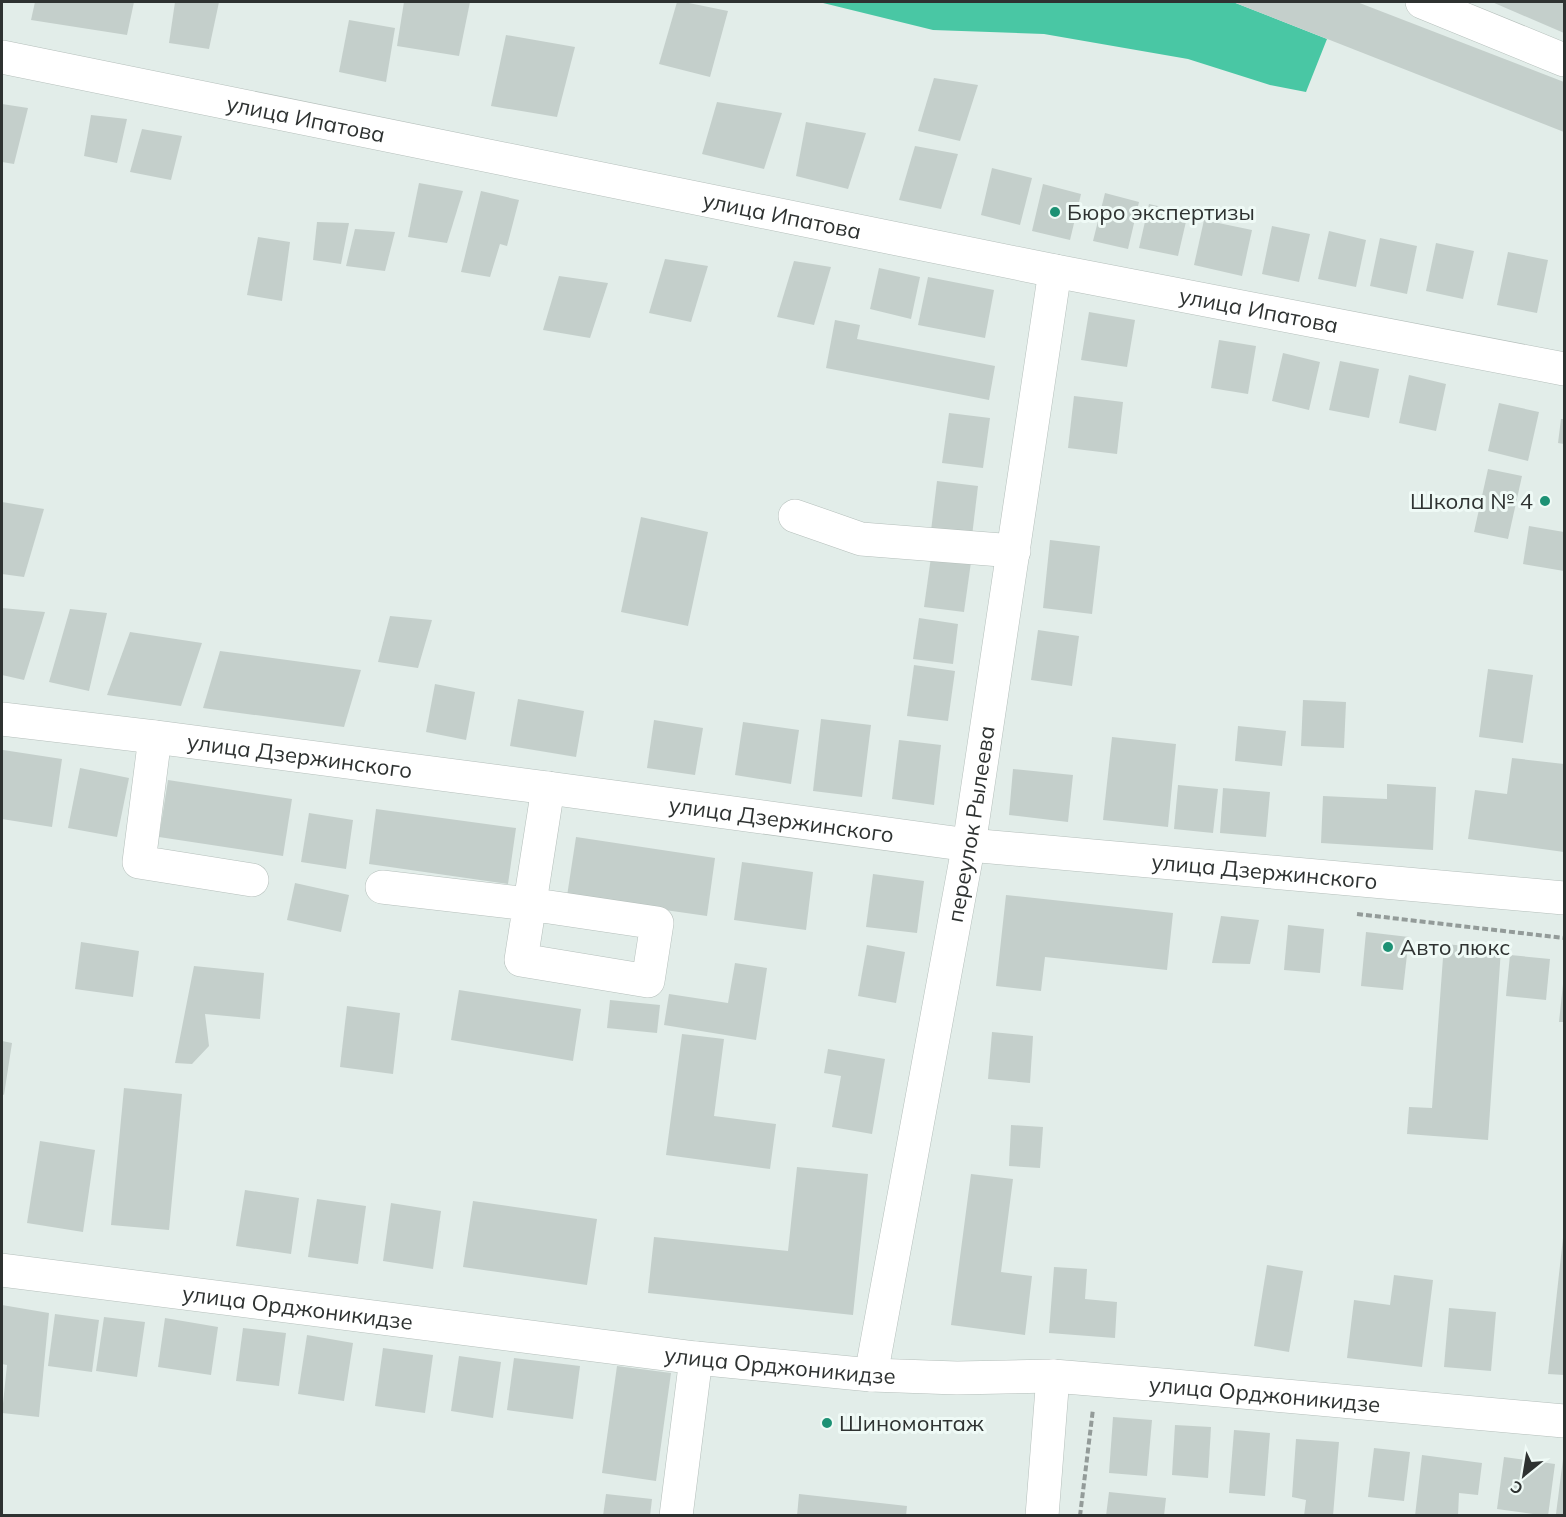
<svg xmlns="http://www.w3.org/2000/svg" width="1566" height="1517" viewBox="0 0 1566 1517" font-family="Mulish,sans-serif">
	<style>
		.forest { fill: #49c7a4 }
		.building { fill: #c4cfcb }
		.lines { fill: none; stroke-linecap: round; stroke-linejoin: round }
		.minor-casing { stroke: #b5bfbb; stroke-width: 34 }
		.path { stroke: #939b99; stroke-width: 4; stroke-dasharray: 6 3; stroke-linecap: butt }
		.minor { stroke: #fff; stroke-width: 33 }
		.poi-dot { fill: #1c9174; stroke: #effaf6; stroke-width: 2 }
		.labels { text-anchor: middle; dominant-baseline: central; stroke-width: 6; stroke-linejoin: round; paint-order: stroke }
		.street-label { font-size: 22px; fill: #2e3231; stroke: #effaf6 }
		.poi-label { font-size: 22px; fill: #2e3231; stroke: #effaf6; text-anchor: start }
	</style>
	<rect width="100%" height="100%" fill="#e2ede9"/>
	<polygon class="forest" points="819,2 1233,2 1327,39 1306,92 1270,85 1188,59 1044,34 933,30"/>
	<g class="building">
		<polygon points="35,2 134,2 127,35 31,20"/>
		<polygon points="175,2 219,2 209,49 169,43"/>
		<polygon points="404,2 470,2 459,56 397,46"/>
		<polygon points="677,2 684,2 728,11 710,77 659,64"/>
		<polygon points="1233,2 1357,2 1564,82 1564,132"/>
		<polygon points="1492,2 1564,2 1564,33"/>
		<polygon points="349,20 395,28 386,82 339,72"/>
		<polygon points="506,35 575,47 557,117 491,106"/>
		<polygon points="934,78 978,85 960,141 918,131"/>
		<polygon points="717,102 782,113 764,169 702,154"/>
		<polygon points="2,104 28,108 14,164 2,162"/>
		<polygon points="91,115 127,119 117,163 84,156"/>
		<polygon points="806,122 866,133 848,189 796,176"/>
		<polygon points="142,129 182,136 171,180 130,172"/>
		<polygon points="915,146 958,154 941,209 899,200"/>
		<polygon points="992,168 1032,178 1020,225 981,215"/>
		<polygon points="419,183 463,191 447,243 408,237"/>
		<polygon points="1043,184 1081,194 1070,240 1032,231"/>
		<polygon points="481,191 519,200 507,246 500,244 490,277 461,272"/>
		<polygon points="1105,193 1139,202 1128,249 1093,241"/>
		<polygon points="1149,204 1188,213 1178,256 1139,248"/>
		<polygon points="1204,220 1252,230 1242,276 1194,265"/>
		<polygon points="317,222 349,223 341,264 313,260"/>
		<polygon points="1272,226 1310,234 1299,282 1262,274"/>
		<polygon points="355,229 395,232 385,271 346,266"/>
		<polygon points="1329,231 1366,240 1356,287 1318,279"/>
		<polygon points="258,237 290,242 282,301 247,295"/>
		<polygon points="1380,238 1417,246 1407,294 1370,286"/>
		<polygon points="1436,243 1474,251 1463,299 1426,291"/>
		<polygon points="1508,252 1548,260 1537,313 1497,305"/>
		<polygon points="665,259 708,266 691,322 649,313"/>
		<polygon points="794,261 831,267 814,325 777,317"/>
		<polygon points="879,268 920,277 911,319 870,309"/>
		<polygon points="559,276 608,283 590,338 543,330"/>
		<polygon points="928,277 994,290 985,338 918,325"/>
		<polygon points="1089,312 1135,320 1127,367 1081,360"/>
		<polygon points="835,320 860,325 857,339 995,366 989,400 826,368"/>
		<polygon points="1219,340 1256,346 1248,394 1211,388"/>
		<polygon points="1283,353 1320,362 1309,410 1272,401"/>
		<polygon points="1340,361 1379,369 1369,418 1329,410"/>
		<polygon points="1409,375 1446,384 1436,431 1399,423"/>
		<polygon points="1074,396 1123,402 1117,454 1068,448"/>
		<polygon points="1499,403 1539,412 1528,461 1488,451"/>
		<polygon points="949,413 990,418 983,468 942,463"/>
		<polygon points="1561,419 1564,419 1564,444 1558,443"/>
		<polygon points="1488,469 1522,476 1508,539 1474,532"/>
		<polygon points="937,481 978,486 972,536 931,531"/>
		<polygon points="2,502 44,509 24,577 2,574"/>
		<polygon points="641,517 708,532 688,626 621,612"/>
		<polygon points="1529,526 1564,532 1564,571 1523,564"/>
		<polygon points="1050,540 1100,546 1092,614 1043,608"/>
		<polygon points="931,557 971,562 964,612 924,607"/>
		<polygon points="2,608 45,612 24,680 2,675"/>
		<polygon points="70,609 107,613 89,691 49,682"/>
		<polygon points="390,616 432,620 418,668 378,662"/>
		<polygon points="919,618 958,624 953,664 913,659"/>
		<polygon points="1038,630 1079,636 1072,686 1031,680"/>
		<polygon points="130,632 202,643 181,706 107,695"/>
		<polygon points="220,651 361,670 344,727 203,708"/>
		<polygon points="914,665 955,671 948,721 907,716"/>
		<polygon points="1488,669 1533,675 1523,743 1479,737"/>
		<polygon points="435,684 475,692 466,740 426,732"/>
		<polygon points="518,699 584,711 576,757 510,746"/>
		<polygon points="1303,700 1346,702 1344,748 1301,746"/>
		<polygon points="821,719 871,725 862,797 813,791"/>
		<polygon points="654,720 703,728 695,775 647,768"/>
		<polygon points="743,722 799,730 791,784 735,775"/>
		<polygon points="1238,726 1286,731 1282,766 1235,761"/>
		<polygon points="1112,737 1176,744 1168,827 1103,820"/>
		<polygon points="899,740 941,745 934,805 892,799"/>
		<polygon points="3,750 62,759 52,827 2,819 2,760"/>
		<polygon points="1512,758 1564,764 1564,852 1468,839 1475,790 1507,794"/>
		<polygon points="80,768 129,778 117,837 68,828"/>
		<polygon points="1013,769 1073,775 1068,822 1009,815"/>
		<polygon points="168,780 292,799 283,856 159,837"/>
		<polygon points="1387,784 1436,787 1433,850 1321,843 1323,796 1387,799"/>
		<polygon points="1178,785 1218,789 1213,833 1174,829"/>
		<polygon points="1223,788 1270,792 1266,837 1220,833"/>
		<polygon points="376,809 516,828 508,884 369,864"/>
		<polygon points="309,813 353,820 346,869 301,862"/>
		<polygon points="576,837 715,858 707,916 567,896"/>
		<polygon points="742,862 813,872 806,930 734,920"/>
		<polygon points="873,874 924,881 917,933 866,927"/>
		<polygon points="295,883 349,895 341,932 287,920"/>
		<polygon points="1006,895 1173,913 1167,970 1045,957 1041,991 996,986"/>
		<polygon points="1221,916 1259,920 1250,964 1212,963"/>
		<polygon points="1288,925 1324,929 1320,973 1284,970"/>
		<polygon points="1366,932 1409,937 1403,990 1361,986"/>
		<polygon points="81,942 139,951 133,997 75,989"/>
		<polygon points="1444,944 1501,949 1488,1140 1407,1134 1409,1107 1432,1108"/>
		<polygon points="867,945 905,952 896,1003 858,996"/>
		<polygon points="1510,955 1550,959 1546,1000 1506,996"/>
		<polygon points="735,963 767,968 756,1040 664,1025 669,994 728,1003"/>
		<polygon points="194,966 264,973 260,1019 205,1014 209,1046 192,1064 175,1063"/>
		<polygon points="1563,984 1564,984 1564,1022 1559,1022"/>
		<polygon points="459,990 581,1009 573,1061 451,1040"/>
		<polygon points="610,1000 660,1005 657,1033 607,1028"/>
		<polygon points="347,1006 400,1013 393,1074 340,1067"/>
		<polygon points="992,1032 1033,1036 1030,1083 988,1079"/>
		<polygon points="682,1034 724,1039 714,1116 776,1124 770,1169 666,1155"/>
		<polygon points="2,1041 12,1043 4,1095 2,1094"/>
		<polygon points="828,1049 885,1059 872,1134 832,1127 841,1076 824,1073"/>
		<polygon points="124,1088 182,1094 169,1230 111,1225"/>
		<polygon points="1011,1125 1043,1127 1040,1168 1009,1166"/>
		<polygon points="40,1141 95,1150 83,1232 27,1223"/>
		<polygon points="797,1167 868,1174 853,1315 648,1293 654,1237 788,1251"/>
		<polygon points="971,1174 1013,1179 1001,1272 1032,1276 1025,1335 951,1325"/>
		<polygon points="245,1190 299,1198 291,1254 236,1246"/>
		<polygon points="317,1199 366,1206 358,1264 308,1257"/>
		<polygon points="473,1201 597,1219 587,1285 463,1267"/>
		<polygon points="391,1203 441,1211 433,1269 383,1261"/>
		<polygon points="1563,1238 1564,1238 1564,1375 1548,1374"/>
		<polygon points="1267,1265 1303,1271 1289,1352 1254,1346"/>
		<polygon points="1054,1267 1087,1269 1085,1299 1117,1302 1115,1338 1049,1333"/>
		<polygon points="1394,1275 1433,1280 1422,1367 1347,1358 1354,1300 1390,1305"/>
		<polygon points="2,1305 49,1313 39,1417 2,1413 7,1365 2,1364"/>
		<polygon points="1449,1308 1496,1312 1491,1371 1444,1367"/>
		<polygon points="55,1314 99,1320 92,1372 48,1366"/>
		<polygon points="104,1317 145,1322 137,1377 96,1371"/>
		<polygon points="165,1318 218,1327 211,1375 158,1367"/>
		<polygon points="243,1328 286,1333 279,1386 236,1381"/>
		<polygon points="307,1335 353,1343 344,1401 298,1394"/>
		<polygon points="383,1348 433,1355 425,1413 375,1406"/>
		<polygon points="459,1356 501,1362 493,1418 451,1411"/>
		<polygon points="514,1358 580,1366 573,1419 507,1410"/>
		<polygon points="617,1366 671,1373 656,1481 602,1473"/>
		<polygon points="1113,1417 1152,1420 1147,1476 1109,1473"/>
		<polygon points="1175,1425 1211,1427 1208,1478 1172,1475"/>
		<polygon points="1234,1430 1270,1433 1265,1496 1229,1493"/>
		<polygon points="1296,1439 1339,1442 1333,1516 1304,1516 1306,1500 1292,1497"/>
		<polygon points="1374,1448 1410,1452 1404,1501 1368,1497"/>
		<polygon points="1422,1455 1482,1463 1478,1495 1459,1493 1458,1516 1415,1516"/>
		<polygon points="1504,1457 1555,1464 1548,1516 1497,1509"/>
		<polygon points="1563,1459 1564,1459 1564,1515 1556,1514"/>
		<polygon points="1109,1492 1166,1498 1164,1516 1106,1516"/>
		<polygon points="606,1494 652,1499 650,1516 603,1516"/>
		<polygon points="799,1494 907,1506 906,1516 797,1516"/>
	</g>
	<g class="lines">
		<defs>
			<g id="minor">
				<polyline points="1422,2 1564,60"/>
				<path id="s1" d="M 2,57 L 1055,271 L 1564,369"/>
				<polyline points="795,516 861,539 1014,551"/>
				<path id="s2" d="M 2,719 L 155,737 L 548,788 L 969,845 L 1564,898"/>
				<polyline points="155,737 139,862 252,880"/>
				<polyline points="382,887 529,904 657,923 648,981 521,960 548,788"/>
				<path id="s3" d="M 2,1270 L 696,1358 L 871,1375 L 957,1378 L 1053,1376 L 1174,1386 L 1564,1421"/>
				<path id="s4" d="M 871,1375 L 971,832 L 1055,271"/>
				<polyline points="676,1516 696,1358"/>
				<polyline points="1042,1516 1053,1376"/>
			</g>
		</defs>
		<use href="#minor" class="minor-casing"/>
		<g class="path">
			<polyline points="1357,914 1564,938"/>
			<polyline points="1080,1516 1093,1409"/>
		</g>
		<use href="#minor" class="minor"/>
	</g>
	<g class="poi-dot">
		<circle cx="1055" cy="212" r="6"/>
		<circle cx="1545" cy="501" r="6"/>
		<circle cx="1388" cy="947" r="6"/>
		<circle cx="827" cy="1423" r="6"/>
	</g>
	<g class="labels">
		<g class="street-label">
			<text stroke="none"><textPath href="#s1" startOffset="310">улица Ипатова</textPath></text>
			<text stroke="none"><textPath href="#s1" startOffset="796">улица Ипатова</textPath></text>
			<text stroke="none"><textPath href="#s1" startOffset="1282">улица Ипатова</textPath></text>
			<text stroke="none"><textPath href="#s2" startOffset="300">улица Дзержинского</textPath></text>
			<text stroke="none"><textPath href="#s2" startOffset="786">улица Дзержинского</textPath></text>
			<text stroke="none"><textPath href="#s4" startOffset="560">переулок Рылеева</textPath></text>
			<text stroke="none"><textPath href="#s2" startOffset="1272">улица Дзержинского</textPath></text>
			<text stroke="none"><textPath href="#s3" startOffset="298">улица Орджоникидзе</textPath></text>
			<text stroke="none"><textPath href="#s3" startOffset="784">улица Орджоникидзе</textPath></text>
			<text stroke="none"><textPath href="#s3" startOffset="1270">улица Орджоникидзе</textPath></text>
		</g>
		<g class="poi-label">
			<text x="1067" y="212">Бюро экспертизы</text>
			<text x="1533" y="501" text-anchor="end">Школа № 4</text>
			<text x="1400" y="947">Авто люкс</text>
			<text x="839" y="1423">Шиномонтаж</text>
		</g>
	</g>
	<rect width="1566" height="1517" fill="none" stroke="#2e3231" stroke-width="6"/>
	<g transform="translate(1524 1475) rotate(210)" stroke="#effaf6" stroke-width="4.5" paint-order="stroke">
	<path d="M0-4.5L10 22L0 15L-10 22Z" fill="#2e3231"/>
	<text y="-9" font-size="16" font-weight="bold" text-anchor="middle" fill="#2e3231">С</text>
	</g>
</svg>
